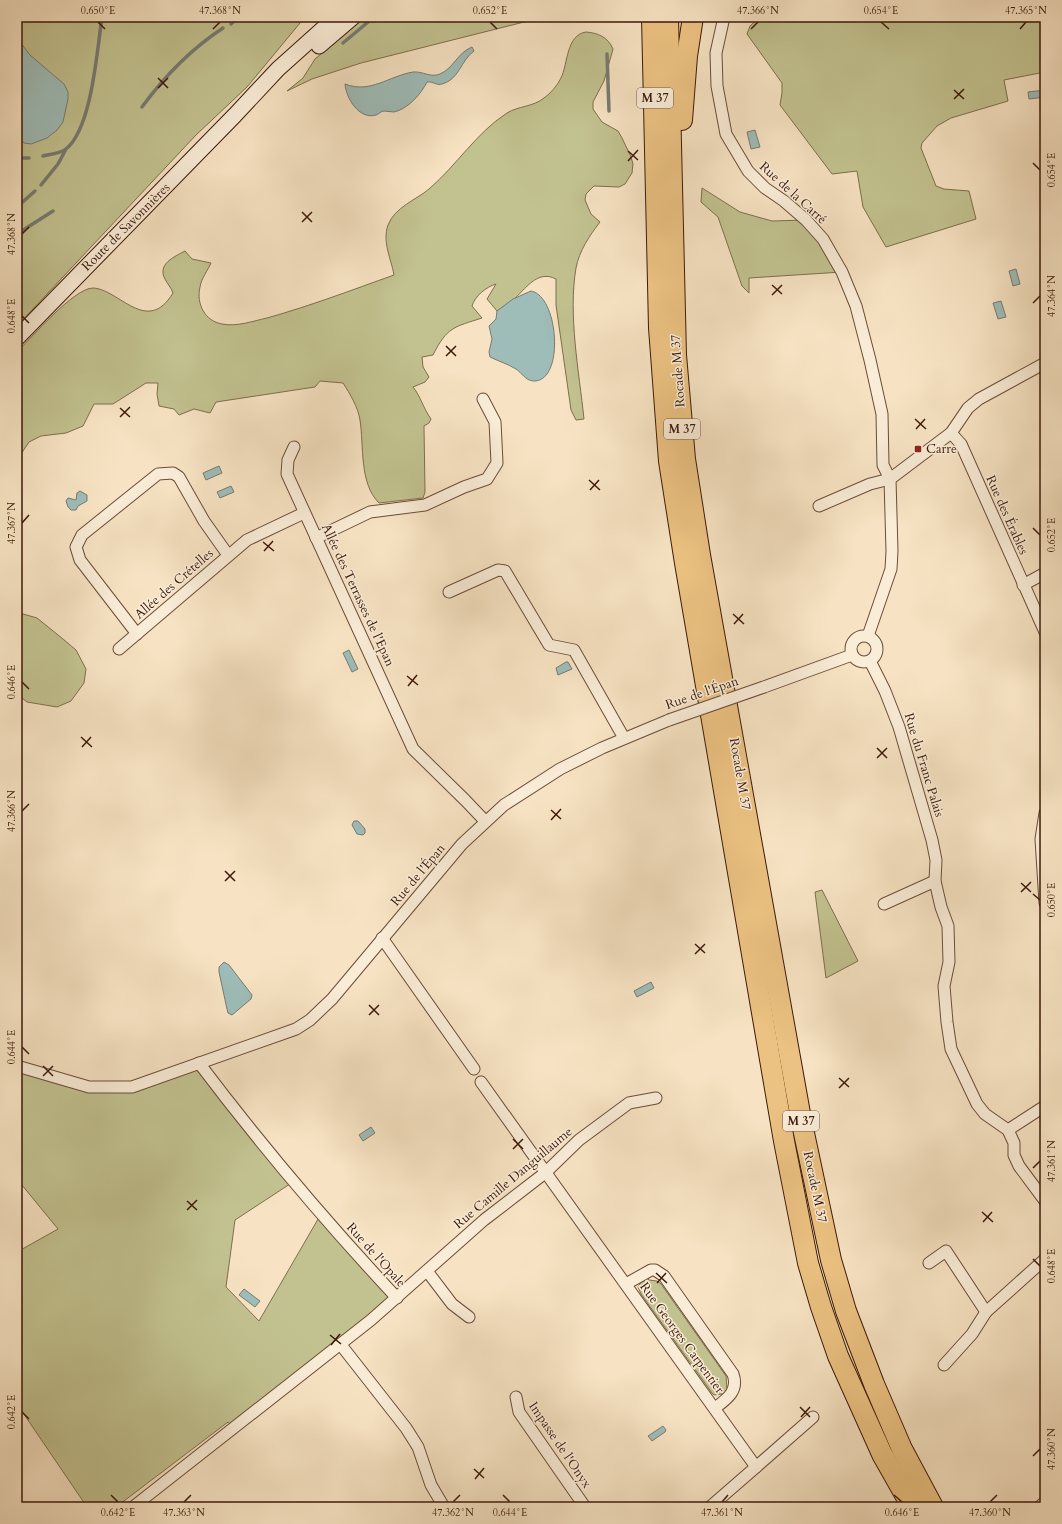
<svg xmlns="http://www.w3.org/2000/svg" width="1062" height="1524" viewBox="0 0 1062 1524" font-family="Cardo,serif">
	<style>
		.green { fill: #c2c290; stroke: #7f6e4d }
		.water { fill: #9ebdb9; stroke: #777b73 }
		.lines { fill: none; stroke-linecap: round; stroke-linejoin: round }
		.stream { stroke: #777b73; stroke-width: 3.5 }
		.street-casing { stroke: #6b4c38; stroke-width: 13 }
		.secondary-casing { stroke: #3c190a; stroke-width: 17 }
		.highway-casing { stroke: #3c190a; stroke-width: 22 }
		.street { stroke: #faedd8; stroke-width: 11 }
		.secondary { stroke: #faedd8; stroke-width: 15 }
		.highway { stroke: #ecc282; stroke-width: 20 }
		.street-bridge-casing { stroke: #6b4c38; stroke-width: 13; stroke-linecap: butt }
		.street-bridge { stroke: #faedd8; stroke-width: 11 }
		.ticks { fill: none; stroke: #3c190a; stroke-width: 1.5 }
		.poi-dot { fill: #8f2418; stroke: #faedd8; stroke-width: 1.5 }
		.labels { text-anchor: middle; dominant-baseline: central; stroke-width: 3; stroke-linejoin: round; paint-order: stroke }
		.shield { fill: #faedd8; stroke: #755948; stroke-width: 1 }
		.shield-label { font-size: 12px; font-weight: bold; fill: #3c190a }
		.street-label { font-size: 13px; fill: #3c190a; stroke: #faedd8 }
		.poi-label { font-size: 13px; fill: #3c190a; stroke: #faedd8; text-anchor: start }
		.neatline { fill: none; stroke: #3c190a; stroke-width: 1.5 }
		.ticks-label { font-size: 10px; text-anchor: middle; fill: #3c190a }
	</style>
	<rect width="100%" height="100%" fill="#f7e3c3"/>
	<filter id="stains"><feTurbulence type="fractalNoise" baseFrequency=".005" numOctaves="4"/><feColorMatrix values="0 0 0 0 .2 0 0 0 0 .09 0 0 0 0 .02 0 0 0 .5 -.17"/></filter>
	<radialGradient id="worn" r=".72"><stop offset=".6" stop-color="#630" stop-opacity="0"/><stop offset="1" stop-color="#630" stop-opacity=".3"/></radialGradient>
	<g class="green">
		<polygon points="17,17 305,17 247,87 196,135 17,326"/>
		<polygon points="364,17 544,17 361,63 312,79 287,91 303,78 315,59"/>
		<polygon points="760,17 1045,17 1045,72 1004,80 1008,101 951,118 937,126 922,143 921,148 936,186 944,189 969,191 976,219 886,247 863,207 857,171 832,174 780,105 782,93 782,83 747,34 750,26"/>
		<path d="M 586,32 C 598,33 608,37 613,49 L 604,81 L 593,102 L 593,109 L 602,122 L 618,131 L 622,138 L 631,157 L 633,164 L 632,173 L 625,184 L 619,187 L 594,186 L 586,194 L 585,200 L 591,214 L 600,222 C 590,235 579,251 576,268 C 568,315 579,371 584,419 L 576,420 L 571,410 L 556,305 L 556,279 C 537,269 525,290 513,300 C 508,304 502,307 497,311 L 487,299 L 496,284 C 486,287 475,296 472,306 L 482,318 C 454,327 447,327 433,355 L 422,357 L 423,367 L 429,377 L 425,382 L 413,387 C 421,397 423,408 431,419 L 429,423 L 424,426 L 425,492 L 423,498 L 379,503 C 359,483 364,446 360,420 C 358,407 350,394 343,383 L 320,381 L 315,387 L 216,402 L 210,413 L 194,409 L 179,415 L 174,409 L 159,406 L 157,394 L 158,383 L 146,383 L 113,404 L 94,404 L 83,426 L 66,433 L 41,436 L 29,442 L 17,460 L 17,352 C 31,338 74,288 93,288 C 119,289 147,336 173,293 C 171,287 168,285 165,279 C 157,264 174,257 185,251 L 192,259 L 211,263 C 208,270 201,279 200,287 C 196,304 205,321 222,324 C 237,327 253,321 267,318 C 310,306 352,290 394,275 C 391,258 382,242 388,225 C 395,207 416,200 429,189 C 457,165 476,133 507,113 C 518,106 533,107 544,98 C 551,93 557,86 561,78 C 568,64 566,35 586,32 Z"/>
		<polygon points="702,188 740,212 772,221 806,220 842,272 749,278 749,293 742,286 718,217 701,202"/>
		<polygon points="23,614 37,618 63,639 76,650 86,669 84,683 71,701 57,707 27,702 17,694 17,618"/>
		<polygon points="822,890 858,961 826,978 815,892"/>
		<polygon points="199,1063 293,1182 235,1220 226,1287 259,1321 321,1214 397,1298 233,1428 228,1422 116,1507 87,1507 17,1404 17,1252 58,1229 17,1179 17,1066 117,1088"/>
		<polygon points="647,1278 649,1280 657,1281 661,1284 726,1376 727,1390 723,1396 722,1394 714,1395 712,1393 641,1294 638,1287 641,1282 640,1280"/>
	</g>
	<g class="water">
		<polygon points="17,38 30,55 64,84 68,92 68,99 63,122 57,130 47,138 31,144 24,143 17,136 19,96 17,93"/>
		<path d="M 472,47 L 474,51 C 461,60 459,80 442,84 C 437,86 433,81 427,82 C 421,94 408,109 394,112 C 391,112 387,111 384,111 C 381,111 379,114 376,115 C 359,120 346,98 345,84 C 370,94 389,76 413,72 C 423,71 430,78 440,74 C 454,68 457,53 472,47 Z"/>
		<polygon points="1045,90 1045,97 1029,99 1028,92"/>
		<polygon points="755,130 760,147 751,149 747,132"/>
		<polygon points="1016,269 1020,284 1013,286 1009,271"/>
		<path d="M 531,291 C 559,296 565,383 533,381 C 525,380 522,373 516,369 C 508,364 498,361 490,357 L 489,352 L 492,339 L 489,326 L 496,319 L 497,311 L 513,299 Z"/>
		<polygon points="1001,301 1006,317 998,319 993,303"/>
		<polygon points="219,466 222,473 206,480 203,473"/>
		<polygon points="231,486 234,492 220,498 217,492"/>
		<polygon points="80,491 87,495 87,501 78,506 76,510 71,510 68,507 66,501 68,498 76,500 77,493"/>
		<polygon points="349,650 358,669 352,672 343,653"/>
		<polygon points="566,662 568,662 572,669 558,675 556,668"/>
		<polygon points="354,821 358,821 365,829 365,833 363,835 357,834 352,825"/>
		<polygon points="224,962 229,965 252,995 251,999 232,1015 228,1013 227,1009 219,972 219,967"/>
		<polygon points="651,982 654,988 637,997 634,991"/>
		<polygon points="371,1127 375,1133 363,1141 359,1135"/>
		<polygon points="244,1289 260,1301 255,1307 239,1295"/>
		<polygon points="663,1426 666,1430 665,1432 652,1441 648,1436"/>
	</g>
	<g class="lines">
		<g class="stream">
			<polyline points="231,24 238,17"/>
			<polyline points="343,43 374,17"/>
			<polyline points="607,54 609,111"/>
			<path d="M 142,107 C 164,77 191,49 223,28"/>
			<path d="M 43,156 C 50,154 60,154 66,149 C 92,128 97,50 102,17"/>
			<polyline points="17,158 29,158"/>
			<polyline points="41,185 58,164 65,151"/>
			<polyline points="17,207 35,191"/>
			<polyline points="17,234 53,211"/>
		</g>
		<defs>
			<g id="street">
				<polyline points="724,17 716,53 717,86 726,134 748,171 765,188 784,201 806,220 823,239 842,272 856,306 870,360 882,414 883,465 890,479 892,551 891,569 868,636"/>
				<polyline points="951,433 961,444 1045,632"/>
				<polyline points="294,447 288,460 287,474 413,749 465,800 485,821"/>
				<polyline points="819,506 870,484 890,479 951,433 968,408 979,399 1045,363"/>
				<polyline points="316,538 370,512 425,505 464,487 487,479 497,463 495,422 483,399"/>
				<polyline points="1023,585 1045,573"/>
				<polyline points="449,592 498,570 505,571 549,645 574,650 624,738"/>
				<polyline points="137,634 80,560 76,547 82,535 158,474 173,473 179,477 204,521 228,555"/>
				<circle cx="864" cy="649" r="13"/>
				<polyline points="119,649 247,540 304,513"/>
				<polyline points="870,661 885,691 899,727 932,840 936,860 935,881 941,907 948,926 949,962 944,986 947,1022 951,1049 977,1104 985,1114 1008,1130 1014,1143 1014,1155 1019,1166 1045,1201"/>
				<polyline points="764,687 852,655"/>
				<polyline points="1045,813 1041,839 1045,903"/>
				<polyline points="884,904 935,881"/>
				<polyline points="382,938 474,1069"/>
				<path d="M 199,1063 C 261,1145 327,1223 397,1298"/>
				<polyline points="17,1066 89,1087 132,1087 296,1029 310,1020 332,999 462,844 504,805 560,769 602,748 669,720"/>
				<polyline points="481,1082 756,1467 710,1507"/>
				<polyline points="1008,1130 1045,1106"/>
				<polyline points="929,1263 946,1251 986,1312 1045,1259"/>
				<polyline points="427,1271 452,1304 469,1317"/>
				<path d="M 626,1284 L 651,1270 L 655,1270 L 664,1276 L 733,1374 C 739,1391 727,1399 715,1408"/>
				<polyline points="341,1345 406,1428 418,1447 431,1485 444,1507"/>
				<polyline points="944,1365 972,1334 986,1312"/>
				<polyline points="516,1397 519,1412 585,1507"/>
				<polyline points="756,1467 813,1417"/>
				<polyline points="133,1507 371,1320 484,1220 545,1173 579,1140 629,1103 656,1098"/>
				<polyline points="1039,1507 1045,1502"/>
			</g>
			<g id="secondary">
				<polyline points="319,46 353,17"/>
				<polyline points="17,338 235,115 278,69 336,17"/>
			</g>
			<g id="highway">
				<polyline points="652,17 659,328 669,461 685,563 784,1141 808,1263 821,1307 838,1356 882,1454 912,1507"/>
				<polyline points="668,17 676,355 685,459 700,555 801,1119 831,1260 846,1311 874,1384 902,1449 933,1507"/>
				<polyline points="682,120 687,56 693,17"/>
			</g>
		</defs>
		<use href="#street" class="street-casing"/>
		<use href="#secondary" class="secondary-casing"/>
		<use href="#highway" class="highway-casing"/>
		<use href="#street" class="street"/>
		<use href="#secondary" class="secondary"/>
		<use href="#highway" class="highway"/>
		<defs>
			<polyline id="street-bridge" points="669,720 764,687"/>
		</defs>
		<use href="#street-bridge" class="street-bridge-casing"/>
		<use href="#street-bridge" class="street-bridge"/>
	</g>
	<path class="ticks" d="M 98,22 L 105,29M 490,22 L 497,29M 881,22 L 889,29M 213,29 L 220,22M 751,29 L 758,22M 1020,29 L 1026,22M 158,78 L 168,88M 158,88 L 168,78M 954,90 L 964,99M 954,99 L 964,89M 628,151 L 638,160M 628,161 L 638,150M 1033,163 L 1040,170M 302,212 L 312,222M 302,222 L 312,212M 22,234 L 29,227M 772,285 L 782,294M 772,295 L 782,285M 1033,303 L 1040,296M 22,316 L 29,323M 446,346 L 456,356M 446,356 L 456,346M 120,408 L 130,417M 120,417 L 130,407M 915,419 L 926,429M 916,429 L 925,419M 589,480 L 600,490M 590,490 L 599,480M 22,523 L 29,515M 1033,528 L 1040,535M 263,542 L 274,551M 264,551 L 273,541M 733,614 L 744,624M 734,624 L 743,614M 407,676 L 418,685M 22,682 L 29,689M 408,686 L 417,675M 81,737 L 92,747M 82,747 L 91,737M 877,748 L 887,758M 877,758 L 887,748M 551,810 L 561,819M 22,811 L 29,804M 551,820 L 561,809M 225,871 L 235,881M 225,881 L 235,871M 1021,883 L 1031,892M 1021,892 L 1031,882M 1033,894 L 1040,900M 695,944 L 705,953M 695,954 L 705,944M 369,1005 L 379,1015M 369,1015 L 379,1005M 22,1047 L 29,1054M 43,1066 L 53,1076M 43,1076 L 53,1066M 839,1078 L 849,1087M 839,1088 L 849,1078M 513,1139 L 523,1149M 513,1149 L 523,1139M 1033,1168 L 1040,1161M 187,1201 L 197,1210M 187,1210 L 197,1200M 982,1212 L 993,1222M 983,1222 L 992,1212M 1033,1259 L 1040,1266M 656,1273 L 667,1283M 657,1283 L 666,1273M 330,1335 L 341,1344M 331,1345 L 340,1334M 800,1407 L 810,1417M 22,1412 L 29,1419M 801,1417 L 810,1407M 1033,1456 L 1040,1449M 474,1469 L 484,1478M 475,1479 L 484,1468M 111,1495 L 118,1502M 503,1495 L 510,1502M 894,1495 L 902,1502M 184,1502 L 191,1495M 453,1502 L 460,1495M 722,1502 L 728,1495M 990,1502 L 997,1495"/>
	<rect class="poi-dot" x="914" y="445" width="8" height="8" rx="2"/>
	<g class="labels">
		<g class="shield">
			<rect x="637" y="88" width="36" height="20" rx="3"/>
			<rect x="664" y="419" width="36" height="20" rx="3"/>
			<rect x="783" y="1111" width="36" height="20" rx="3"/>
		</g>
		<g class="shield-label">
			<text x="655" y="98">M 37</text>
			<text x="682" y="429">M 37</text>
			<text x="801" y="1121">M 37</text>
		</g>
		<g class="street-label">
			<text transform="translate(793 193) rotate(42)">Rue de la Carré</text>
			<text transform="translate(126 227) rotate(-45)">Route de Savonnières</text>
			<text transform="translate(678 371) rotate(-94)">Rocade M 37</text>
			<text transform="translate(1007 515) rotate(66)">Rue des Érables</text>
			<text transform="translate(174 584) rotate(-41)">Allée des Crételles</text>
			<text transform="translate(358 595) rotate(65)">Allée des Terrasses de l'Epan</text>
			<text transform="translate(702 693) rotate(-19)">Rue de l'Épan</text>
			<text transform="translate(924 765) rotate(73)">Rue du Franc Palais</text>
			<text transform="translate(740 774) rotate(80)">Rocade M 37</text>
			<text transform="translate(418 875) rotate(-50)">Rue de l'Épan</text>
			<text transform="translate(513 1178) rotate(-40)">Rue Camille Danguillaume</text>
			<text transform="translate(815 1187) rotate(78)">Rocade M 37</text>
			<text transform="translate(376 1255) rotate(48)">Rue de l'Opale</text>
			<text transform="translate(682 1338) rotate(54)">Rue Georges Carpentier</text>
			<text transform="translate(560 1445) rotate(56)">Impasse de l'Onyx</text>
		</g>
		<g class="poi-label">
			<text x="926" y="449">Carre</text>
		</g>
	</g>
	<rect width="1062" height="1524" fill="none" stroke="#f7e3c3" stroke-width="44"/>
	<rect x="22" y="22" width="1018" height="1480" class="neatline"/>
	<g class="ticks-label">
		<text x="98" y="14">0.650°E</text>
		<text x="220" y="14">47.368°N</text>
		<text x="490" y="14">0.652°E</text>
		<text x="758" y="14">47.366°N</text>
		<text x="881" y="14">0.654°E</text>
		<text x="1026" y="14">47.365°N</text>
		<text transform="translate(1051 170) rotate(-90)" y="4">0.654°E</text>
		<text transform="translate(11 234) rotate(-90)" y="4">47.368°N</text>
		<text transform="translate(1051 296) rotate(-90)" y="4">47.364°N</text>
		<text transform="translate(11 316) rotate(-90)" y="4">0.648°E</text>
		<text transform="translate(11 523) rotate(-90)" y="4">47.367°N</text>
		<text transform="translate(1051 535) rotate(-90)" y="4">0.652°E</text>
		<text transform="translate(11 682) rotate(-90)" y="4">0.646°E</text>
		<text transform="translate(11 811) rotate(-90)" y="4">47.366°N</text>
		<text transform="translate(1051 900) rotate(-90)" y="4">0.650°E</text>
		<text transform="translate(11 1047) rotate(-90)" y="4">0.644°E</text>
		<text transform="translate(1051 1161) rotate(-90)" y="4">47.361°N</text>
		<text transform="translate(1051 1266) rotate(-90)" y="4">0.648°E</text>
		<text transform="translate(11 1412) rotate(-90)" y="4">0.642°E</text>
		<text transform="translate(1051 1449) rotate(-90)" y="4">47.360°N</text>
		<text x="118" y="1516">0.642°E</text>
		<text x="184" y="1516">47.363°N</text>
		<text x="453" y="1516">47.362°N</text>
		<text x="510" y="1516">0.644°E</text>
		<text x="722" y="1516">47.361°N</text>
		<text x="902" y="1516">0.646°E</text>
		<text x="990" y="1516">47.360°N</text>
	</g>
	<rect width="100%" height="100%" filter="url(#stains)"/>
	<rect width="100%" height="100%" fill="url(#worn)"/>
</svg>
